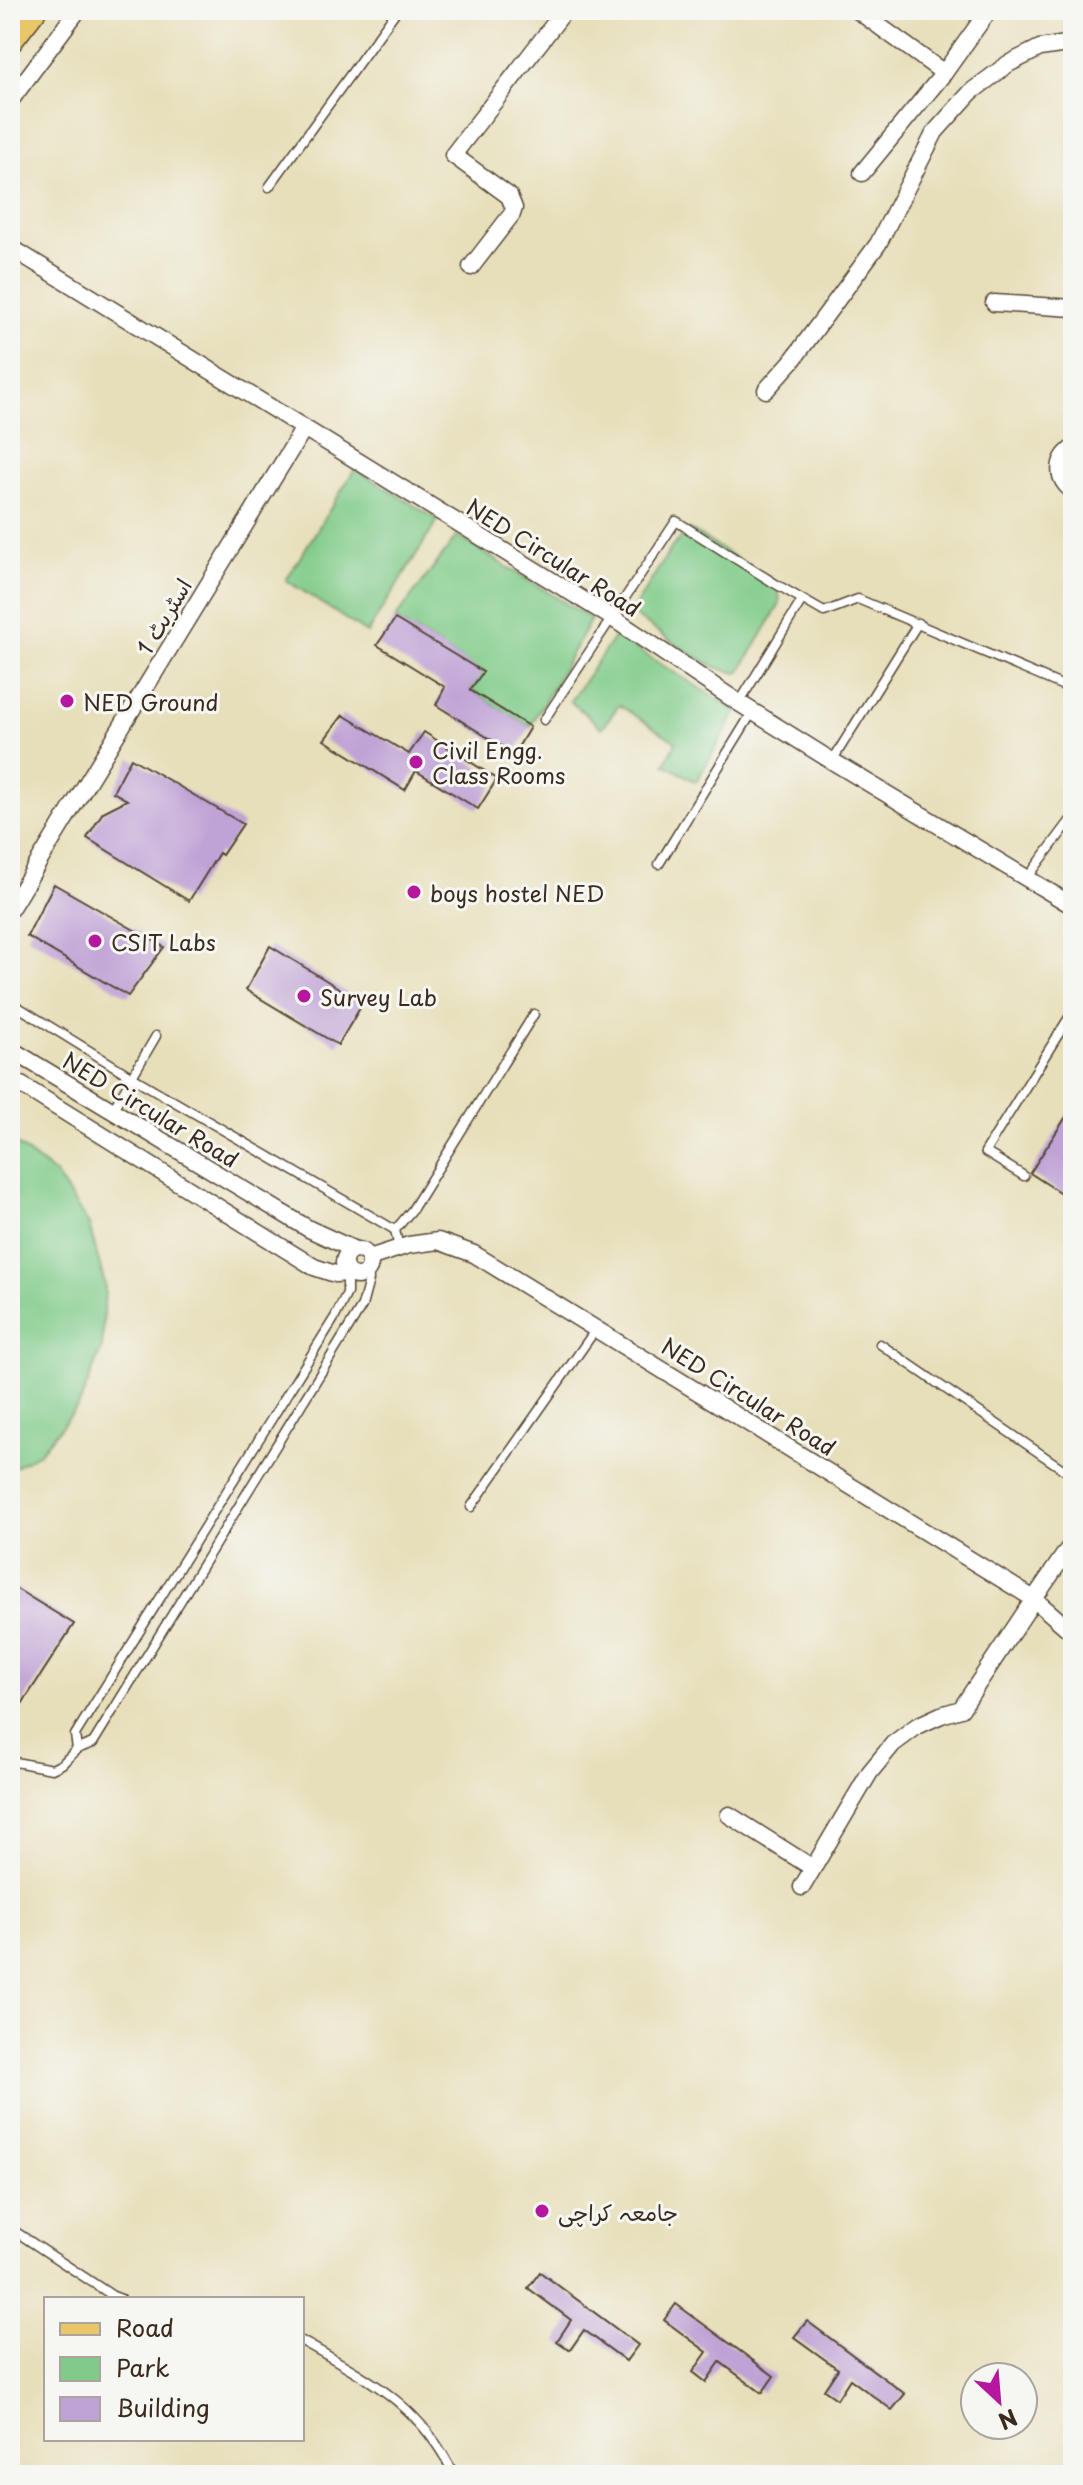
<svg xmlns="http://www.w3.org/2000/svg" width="1083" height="2485" viewBox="0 0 1083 2485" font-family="'Playpen Sans','Playpen Sans Arabic',sans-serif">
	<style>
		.green { fill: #80cb89; stroke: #5e7a54; stroke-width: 2 }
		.building { fill: #c0a3d6 }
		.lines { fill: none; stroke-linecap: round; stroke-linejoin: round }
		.lane-casing { stroke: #554535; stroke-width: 11 }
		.street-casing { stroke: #554535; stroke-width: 19 }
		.primary-casing { stroke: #554535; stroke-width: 27 }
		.lane { stroke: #fff; stroke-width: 8 }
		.street { stroke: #fff; stroke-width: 16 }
		.primary { stroke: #e9c769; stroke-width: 24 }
		.poi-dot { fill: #b5179e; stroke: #f6f6f2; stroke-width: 3 }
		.labels { text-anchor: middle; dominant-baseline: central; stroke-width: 6; stroke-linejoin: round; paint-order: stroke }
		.street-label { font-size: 22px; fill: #3b2a1e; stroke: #f6f6f2 }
		.poi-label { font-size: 22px; fill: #3b2a1e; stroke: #f6f6f2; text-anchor: start }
	</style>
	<rect width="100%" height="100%" fill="#f6f6f2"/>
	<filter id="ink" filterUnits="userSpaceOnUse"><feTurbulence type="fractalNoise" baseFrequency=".0125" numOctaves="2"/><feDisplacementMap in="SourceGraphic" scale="16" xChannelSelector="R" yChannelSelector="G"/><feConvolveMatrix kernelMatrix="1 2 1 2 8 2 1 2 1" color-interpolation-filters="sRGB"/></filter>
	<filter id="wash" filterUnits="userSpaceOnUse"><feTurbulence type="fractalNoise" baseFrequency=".006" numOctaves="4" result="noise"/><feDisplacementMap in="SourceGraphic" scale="32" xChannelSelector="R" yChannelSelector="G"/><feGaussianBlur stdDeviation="1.8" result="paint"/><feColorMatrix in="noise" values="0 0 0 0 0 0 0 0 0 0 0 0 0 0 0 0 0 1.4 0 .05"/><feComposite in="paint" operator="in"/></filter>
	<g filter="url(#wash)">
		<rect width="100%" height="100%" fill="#e7dfba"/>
		<g class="green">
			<polygon points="355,469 438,520 367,633 286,580"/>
			<path d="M 689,529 L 778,584 L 780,604 L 739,673 C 707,671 658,631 631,613 L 672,547 Z"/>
			<polygon points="457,536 591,619 530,727 470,690 482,672 395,619"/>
			<polygon points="615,636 737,711 696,782 665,764 676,742 619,705 602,728 570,701"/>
			<polygon points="10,1139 55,1174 89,1225 105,1285 102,1347 79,1405 39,1453 10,1470"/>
		</g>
		<g id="blocks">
			<g class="building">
				<polygon points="395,619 483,672 470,690 530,727 514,754 436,705 445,687 377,645"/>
				<polygon points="343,715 409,754 424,732 497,779 478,809 416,771 405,790 324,740"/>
				<polygon points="131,758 243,824 222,855 219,853 189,901 87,838 103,812 127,800 113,792"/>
				<polygon points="54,884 164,947 128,996 27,936"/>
				<polygon points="270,946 363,1003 338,1045 246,990"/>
				<polygon points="1073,1106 1073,1201 1030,1173"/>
				<polygon points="10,1585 74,1624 20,1707 10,1700"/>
				<polygon points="540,2272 638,2345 626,2361 584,2330 570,2350 557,2341 571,2320 528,2288"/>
				<polygon points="676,2304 774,2376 762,2393 720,2362 706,2382 693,2372 707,2352 664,2320"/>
				<polygon points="807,2321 905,2394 892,2410 850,2379 837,2399 824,2390 838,2369 794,2337"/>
			</g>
		</g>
	</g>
	<g filter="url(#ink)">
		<use href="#blocks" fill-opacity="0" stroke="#554535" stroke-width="2"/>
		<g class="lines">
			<defs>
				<g id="lane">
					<polyline points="269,187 397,10"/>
					<polyline points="739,703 802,600"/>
					<polyline points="544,720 676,521 774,583 824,612 858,599 1073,690"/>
					<polyline points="832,761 918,623"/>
					<polyline points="659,864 753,711"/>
					<polyline points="1028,877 1073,817"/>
					<polyline points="10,1002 132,1077 395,1230"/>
					<polyline points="112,1111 156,1036"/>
					<polyline points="1024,1176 985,1152 1073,1011"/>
					<polyline points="399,1248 395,1230 412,1210 534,1014"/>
					<polyline points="880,1344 1073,1476"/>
					<polyline points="471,1507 596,1329"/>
					<polyline points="77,1749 75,1735 335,1317 347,1293 347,1273"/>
					<polyline points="10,1761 52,1769 62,1764 77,1749 93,1743 362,1306 369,1280 368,1270"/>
					<polyline points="10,2228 113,2296 121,2299"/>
					<path d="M 302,2341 C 366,2378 421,2404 454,2475"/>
				</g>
				<g id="street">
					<polyline points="857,10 944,73"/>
					<polyline points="10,101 78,10"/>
					<polyline points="862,173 944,73 989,10"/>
					<polyline points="10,247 611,617 739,703 832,761 1073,906"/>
					<polyline points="471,267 512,214 514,208 509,196 453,155 565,10"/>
					<polyline points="994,303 1073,308"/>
					<polyline points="766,390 792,361 878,244 935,132 971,92 1008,64 1040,48 1073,43"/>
					<path d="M 1073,448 C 1056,460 1056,479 1073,491"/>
					<polyline points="10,909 304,428"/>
					<polyline points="10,1049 309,1229 355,1250"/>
					<polyline points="10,1078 314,1267 335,1274 347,1273"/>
					<circle cx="357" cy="1263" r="13"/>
					<polyline points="369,1258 409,1245 438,1241 474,1254 1034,1599 1073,1542"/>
					<polyline points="729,1815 813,1868"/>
					<polyline points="802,1887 870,1772 893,1744 917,1726 941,1715 961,1709 1034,1599 1073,1633"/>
				</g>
				<polyline id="primary" points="10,41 34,10"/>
			</defs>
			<use href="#lane" class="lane-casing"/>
			<use href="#street" class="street-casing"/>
			<use href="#primary" class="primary-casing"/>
			<use href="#lane" class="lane"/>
			<use href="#street" class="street"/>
			<use href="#primary" class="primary"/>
		</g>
	</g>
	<g class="poi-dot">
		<circle cx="67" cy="701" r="8"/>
		<circle cx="416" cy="762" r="8"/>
		<circle cx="414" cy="892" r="8"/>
		<circle cx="95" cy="941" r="8"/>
		<circle cx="304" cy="996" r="8"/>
		<circle cx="542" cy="2211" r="8"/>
	</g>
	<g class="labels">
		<g class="street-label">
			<text transform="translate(554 557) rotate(32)">NED Circular Road</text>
			<text transform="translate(163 616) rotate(-59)">اسٹریٹ 1</text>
			<text transform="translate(151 1109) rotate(31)">NED Circular Road</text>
			<text transform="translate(749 1396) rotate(32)">NED Circular Road</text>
		</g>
		<g class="poi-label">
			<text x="83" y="701">NED Ground</text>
			<text x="432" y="749">Civil Engg.<tspan x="432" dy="25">Class Rooms</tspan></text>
			<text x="430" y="892">boys hostel NED</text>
			<text x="111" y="941">CSIT Labs</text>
			<text x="320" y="996">Survey Lab</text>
			<text x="558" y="2211">جامعہ کراچی</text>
		</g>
	</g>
	<rect width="1083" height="2485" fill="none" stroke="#f6f6f2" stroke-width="40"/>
	<rect x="44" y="2297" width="260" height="144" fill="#f6f6f2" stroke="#aba49d" stroke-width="2"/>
	<rect x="60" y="2323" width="40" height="12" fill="#e9c769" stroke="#aba49d" stroke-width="2"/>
	<text x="116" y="2337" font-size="24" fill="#3b2a1e">Road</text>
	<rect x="60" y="2357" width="40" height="24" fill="#80cb89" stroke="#aba49d" stroke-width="2"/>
	<text x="116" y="2377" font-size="24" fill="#3b2a1e">Park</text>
	<rect x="60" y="2397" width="40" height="24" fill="#c0a3d6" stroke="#aba49d" stroke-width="2"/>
	<text x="116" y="2417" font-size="24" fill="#3b2a1e">Building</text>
	<g transform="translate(999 2401) rotate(154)"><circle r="38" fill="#f6f6f2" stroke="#aba49d" stroke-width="2"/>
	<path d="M0-6L14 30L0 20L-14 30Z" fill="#b5179e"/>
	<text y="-12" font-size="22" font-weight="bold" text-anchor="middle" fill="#3b2a1e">N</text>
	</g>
</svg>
